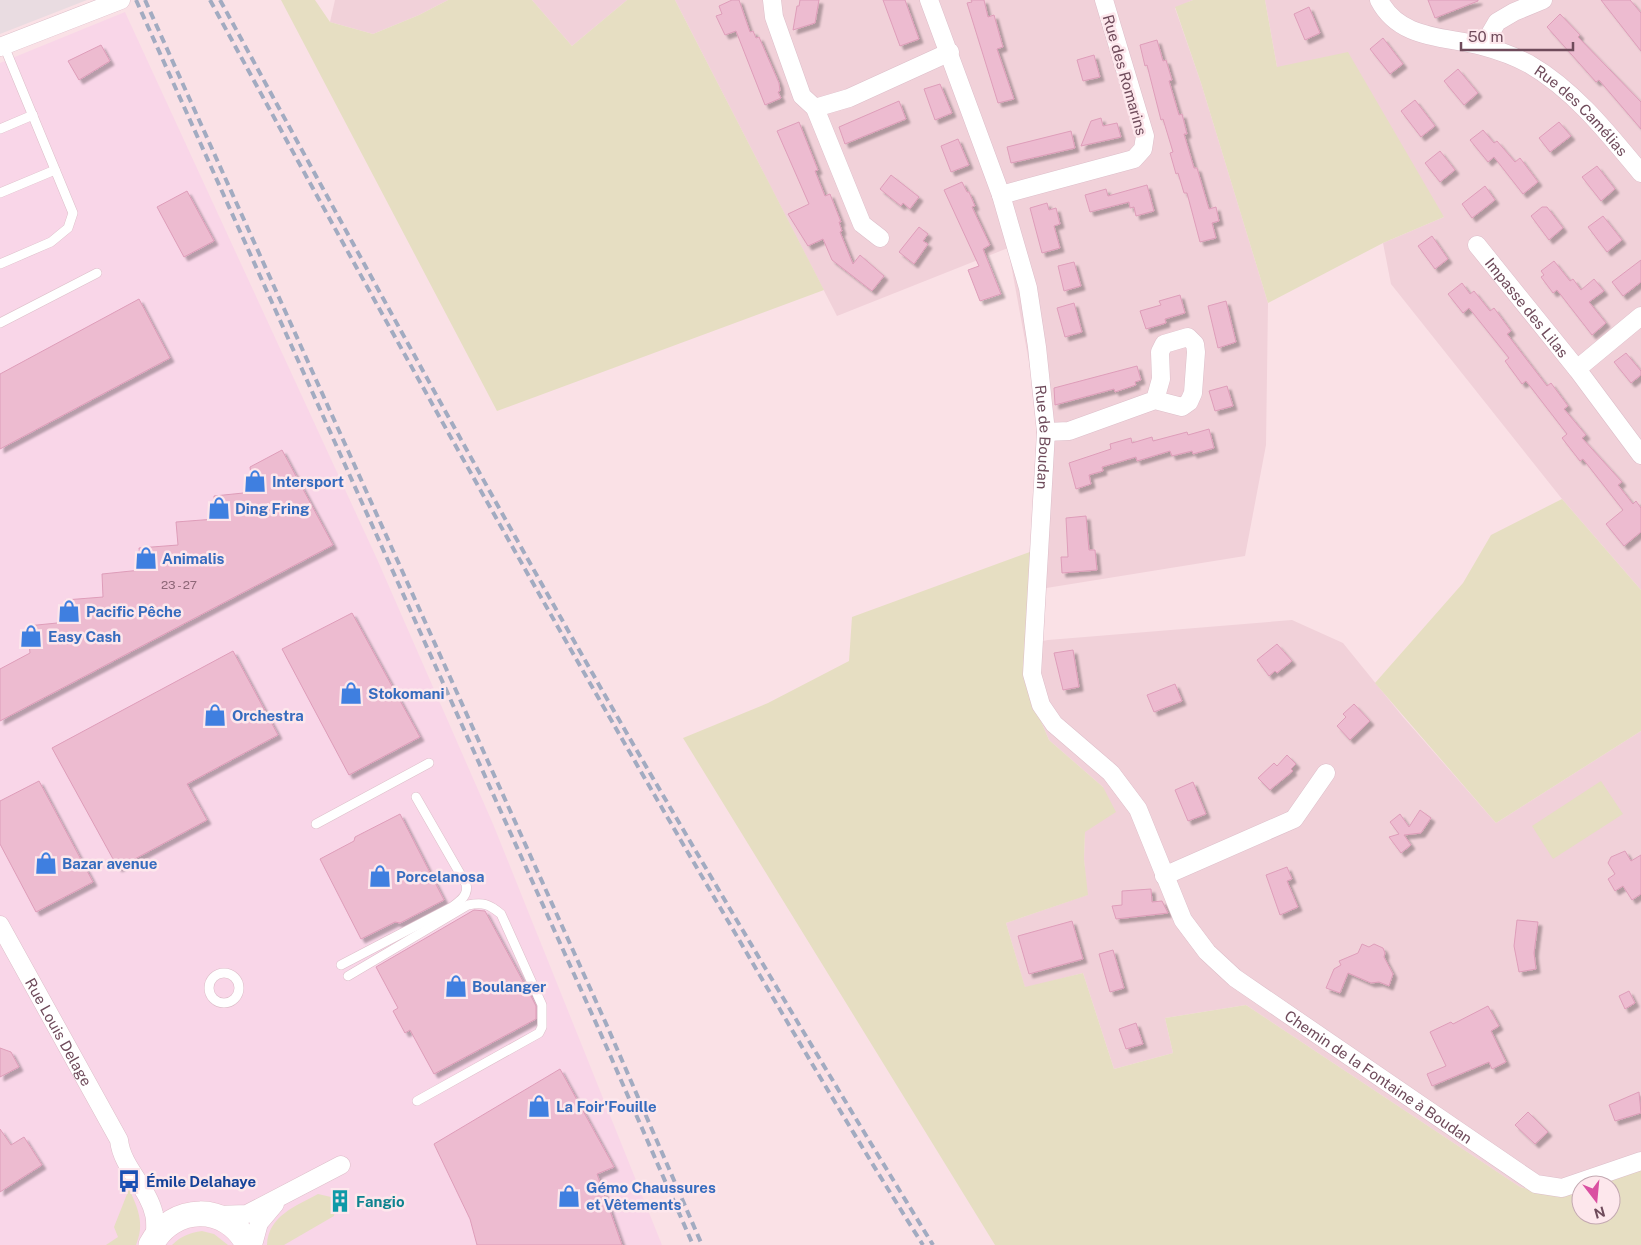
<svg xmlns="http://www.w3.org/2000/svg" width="1641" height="1245" viewBox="0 0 1641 1245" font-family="'Public Sans',sans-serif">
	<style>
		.residential { fill: #f1d1d9 }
		.commercial { fill: #f9d6e8 }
		.industrial { fill: #e9dce1 }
		.green { fill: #e6dec2 }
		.building { fill: #edbbd0; stroke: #de9db9; filter: url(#shadow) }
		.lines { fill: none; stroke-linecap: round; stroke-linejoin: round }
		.lane-casing { stroke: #ddbec9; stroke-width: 10 }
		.street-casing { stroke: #ddbec9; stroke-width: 19 }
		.secondary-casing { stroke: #e3bfcb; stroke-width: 26 }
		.lane { stroke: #fff; stroke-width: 9 }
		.street { stroke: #fff; stroke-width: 18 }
		.secondary { stroke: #fff; stroke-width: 25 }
		.rail { stroke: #a2abc1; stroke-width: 4; stroke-dasharray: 8 5; stroke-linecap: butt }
		.labels { text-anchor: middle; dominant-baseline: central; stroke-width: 5; stroke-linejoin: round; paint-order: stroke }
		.number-label { font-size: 12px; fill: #8e6778 }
		.street-label { font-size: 15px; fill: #6f4b5b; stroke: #fde7ec }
		.shop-label { font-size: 15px; font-weight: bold; fill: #366cbe; stroke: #fde7ec; text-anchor: start }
		.transit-label { font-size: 15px; font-weight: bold; fill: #164399; stroke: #fde7ec; text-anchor: start }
		.culture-label { font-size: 15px; font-weight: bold; fill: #0d838f; stroke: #fde7ec; text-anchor: start }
	</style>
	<defs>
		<filter id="shadow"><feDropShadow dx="4" dy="4" stdDeviation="1" flood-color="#0004"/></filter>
	</defs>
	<rect width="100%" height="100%" fill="#fae1e6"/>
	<g class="residential">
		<polygon points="335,0 448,0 419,15 373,34 330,22"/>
		<polygon points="532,0 627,0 572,46"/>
		<polygon points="675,0 1193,0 1175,8 1201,83 1268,303 1266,445 1245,556 1034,590 1039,417 1008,248 837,316"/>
		<polygon points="1265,0 1641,0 1641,590 1562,499 1391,284 1383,243 1444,217 1277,67"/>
		<polygon points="1292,620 1343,643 1403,717 1496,823 1641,731 1641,1169 1598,1185 1581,1185 1581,1191 1562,1197 1520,1187 1246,1005 1165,1018 1173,1053 1114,1069 1083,973 1025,988 1006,923 1087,895 1084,859 1085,832 1103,787 1049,740 1026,686 1028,644 1048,640"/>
	</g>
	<polygon class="commercial" points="125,12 377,559 493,824 662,1245 0,1245 0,63"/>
	<polygon class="industrial" points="0,0 87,0 0,34"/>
	<g class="green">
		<polygon points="281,0 315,0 330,22 373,34 419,15 448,0 532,0 572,46 627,0 675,0 824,290 497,411"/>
		<polygon points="1193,0 1265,0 1277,67 1348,52 1444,217 1383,243 1268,303 1201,83 1175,7"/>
		<polygon points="1562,499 1641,590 1641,731 1496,823 1375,683 1463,583 1491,535"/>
		<polygon points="1038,549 1028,644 1026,686 1049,740 1103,787 1116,812 1085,832 1084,859 1088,895 1006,923 1025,987 1083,973 1114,1069 1173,1053 1165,1018 1246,1005 1520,1187 1562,1197 1581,1191 1581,1215 1611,1215 1611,1185 1598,1185 1641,1169 1641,1245 995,1245 683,738 768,703 849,661 852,617"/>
		<polygon points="1601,781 1623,814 1553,859 1532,826"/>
		<path d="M 129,1189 C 138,1208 145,1224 136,1245 L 106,1245 L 118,1237 L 114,1227 Z"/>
		<path d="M 318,1194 L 331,1197 L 336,1204 L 334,1216 L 284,1245 L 267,1245 C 268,1216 296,1206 318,1194 Z"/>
		<path d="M 202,1231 L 214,1234 L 228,1245 L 172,1245 C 181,1236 189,1233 202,1231 Z"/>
	</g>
	<g class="building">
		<polygon points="732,0 739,0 750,32 753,31 756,38 759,37 779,83 780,91 778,92 781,98 765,105 736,31 725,35 716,16 722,14 719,6"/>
		<polygon points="800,0 819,0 815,23 793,30 797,6 799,6"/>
		<polygon points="883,0 905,0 919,39 900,46"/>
		<polygon points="971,0 984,0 988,17 994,15 1003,47 997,49 1014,99 998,103 967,3 972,2"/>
		<polygon points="1428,0 1478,0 1478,1 1435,18"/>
		<polygon points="1601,0 1630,0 1641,13 1641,51"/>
		<polygon points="1309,7 1320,33 1305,40 1294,14"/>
		<polygon points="1560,14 1580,35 1578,37 1641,102 1641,129 1599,80 1596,82 1547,27"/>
		<polygon points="1383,38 1403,64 1390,74 1370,49"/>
		<polygon points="1157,40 1163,61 1166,60 1172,80 1169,81 1179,115 1182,114 1187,134 1184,134 1194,168 1197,168 1209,209 1216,207 1219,221 1212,223 1216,238 1200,242 1187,193 1184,193 1178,173 1176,174 1170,153 1173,152 1163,119 1161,120 1147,65 1145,66 1140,45"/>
		<polygon points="101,45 110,61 79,80 68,61"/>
		<polygon points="1094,55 1100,77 1083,81 1077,60"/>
		<polygon points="1458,69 1478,93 1464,105 1444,81"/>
		<polygon points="940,84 952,113 935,120 924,89"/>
		<polygon points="1415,100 1435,126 1421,137 1401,111"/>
		<polygon points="899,101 906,119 845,144 839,127"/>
		<polygon points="1101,118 1103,126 1117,123 1121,137 1081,146 1091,121"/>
		<polygon points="799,122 818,170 815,171 825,196 830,194 841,222 839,222 842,231 840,232 853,264 860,255 884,276 872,291 832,260 823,239 808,246 788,214 809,204 777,131"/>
		<polygon points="1559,122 1571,136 1550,152 1539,138"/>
		<polygon points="1483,130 1494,143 1497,141 1515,162 1520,158 1538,182 1523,194 1494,157 1488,162 1470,140"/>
		<polygon points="1071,131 1075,148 1011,163 1007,147"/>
		<polygon points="958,139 969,165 951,172 941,146"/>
		<polygon points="1440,151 1455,170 1440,182 1425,163"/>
		<polygon points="1597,166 1615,189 1601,201 1582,177"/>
		<polygon points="891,175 919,197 910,209 903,203 901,206 880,189"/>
		<polygon points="962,182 967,192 969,192 975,206 972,207 990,245 983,249 1001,294 980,301 968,270 979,266 944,190"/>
		<polygon points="1147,185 1154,211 1136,216 1134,207 1130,208 1129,202 1090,212 1085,195 1106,189 1108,196"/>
		<polygon points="1485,186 1495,200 1472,218 1462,204"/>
		<polygon points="187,191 214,241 184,257 157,207"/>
		<polygon points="1047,203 1049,210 1056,208 1060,224 1054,226 1060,248 1042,253 1030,208"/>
		<polygon points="1542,207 1547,207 1563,228 1549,240 1531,216"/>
		<polygon points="1603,216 1622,240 1607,252 1588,227"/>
		<polygon points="919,227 928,234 923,241 928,244 914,264 899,252"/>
		<polygon points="1432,236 1448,259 1435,269 1418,246"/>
		<polygon points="1641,260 1641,282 1623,296 1612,282"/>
		<polygon points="1554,261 1570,281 1573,279 1581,290 1594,279 1604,291 1589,302 1606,323 1592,335 1557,290 1553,293 1541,277 1544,275 1541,271"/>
		<polygon points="1074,262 1081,286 1064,291 1058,266"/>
		<polygon points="1462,283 1470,294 1474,291 1490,311 1494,308 1511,331 1507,334 1547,386 1551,383 1568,406 1564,409 1586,435 1582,438 1622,482 1618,485 1633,504 1636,501 1641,508 1641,532 1624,546 1606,524 1623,510 1583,459 1580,461 1562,438 1567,434 1526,381 1522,384 1505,361 1509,358 1469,308 1463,313 1448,294"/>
		<polygon points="1180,295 1185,313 1165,319 1166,323 1146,329 1140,311 1161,305 1159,301"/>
		<polygon points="139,299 170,358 0,449 0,374"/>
		<polygon points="1226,301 1236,342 1218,348 1208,306"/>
		<polygon points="1074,303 1082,332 1065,337 1057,308"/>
		<polygon points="1626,353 1641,371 1641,375 1631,383 1614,362"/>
		<polygon points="1137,366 1141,380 1135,382 1136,385 1115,392 1114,389 1055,405 1054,388"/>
		<polygon points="1227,386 1233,406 1215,411 1209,391"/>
		<polygon points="1209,429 1214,448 1193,454 1192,451 1172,456 1170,451 1137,461 1136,457 1102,467 1103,471 1089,475 1091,484 1076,489 1069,463 1111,449 1110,444 1131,438 1132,443 1152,437 1153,441 1187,432 1188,435"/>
		<polygon points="282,450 333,545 0,721 0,669 30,653 27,626 67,622 65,600 103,597 102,574 141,570 139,548 178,545 176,522 215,519 214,496 253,492 250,467"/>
		<polygon points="1086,516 1089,550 1095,550 1097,570 1062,573 1061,557 1068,557 1066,518"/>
		<polygon points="352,613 420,737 349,775 282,649"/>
		<polygon points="1277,644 1292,661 1277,673 1275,671 1269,676 1257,660"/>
		<polygon points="1073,650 1079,687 1063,690 1054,653"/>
		<polygon points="233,651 278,735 187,784 207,820 118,868 52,748"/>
		<polygon points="1175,684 1182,701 1154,712 1147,695"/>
		<polygon points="1354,704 1370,721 1350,740 1337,726 1346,717 1343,714"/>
		<polygon points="1287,755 1296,764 1291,769 1293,771 1270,790 1258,778 1274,763 1277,766"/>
		<polygon points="39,781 93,882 36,912 0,844 0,801"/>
		<polygon points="1193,782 1206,814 1188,821 1175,790"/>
		<polygon points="1420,810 1431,818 1421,833 1404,835 1411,845 1401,853 1389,837 1399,834 1390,822 1400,814 1409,827"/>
		<polygon points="400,814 444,900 400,923 395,922 361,939 320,859 354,841 355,837"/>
		<polygon points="1625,851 1631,861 1641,855 1641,894 1632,900 1623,886 1615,891 1608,879 1615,874 1608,863 1611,857"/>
		<polygon points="1287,867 1292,879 1287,881 1298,907 1280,915 1266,875"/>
		<polygon points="1151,889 1152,902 1162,901 1168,913 1116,919 1112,906 1122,905 1122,891"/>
		<polygon points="474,910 485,911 531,996 536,1006 536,1019 434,1074 410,1030 405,1033 393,1011 398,1008 376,967"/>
		<polygon points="1517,920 1538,922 1534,953 1536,969 1519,972 1514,946"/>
		<polygon points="1072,921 1083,959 1029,974 1018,936"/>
		<polygon points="1362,944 1369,947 1374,944 1383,948 1385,953 1384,957 1393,974 1389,986 1379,982 1371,983 1348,973 1340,993 1326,988 1334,969 1341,965 1339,961 1358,953"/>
		<polygon points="1113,950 1124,988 1110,992 1099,954"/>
		<polygon points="1629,991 1635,1003 1625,1009 1619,996"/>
		<polygon points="1488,1006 1499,1026 1491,1031 1506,1062 1492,1069 1489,1062 1432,1086 1427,1074 1446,1066 1430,1032 1451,1022 1453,1024"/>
		<polygon points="1136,1023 1143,1044 1126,1049 1119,1029"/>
		<polygon points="0,1048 11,1052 19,1067 0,1077"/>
		<polygon points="560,1069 614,1167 597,1174 622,1245 477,1245 470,1219 434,1144"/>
		<polygon points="1639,1092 1641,1113 1615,1121 1609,1105"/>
		<polygon points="1528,1112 1548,1132 1535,1144 1515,1125"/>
		<polygon points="0,1129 11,1145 24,1137 42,1165 0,1192"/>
	</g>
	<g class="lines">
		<defs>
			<g id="lane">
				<polyline points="0,129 33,115"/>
				<polyline points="0,193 55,170"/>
				<polyline points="0,264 51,242 68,228 73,213 4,46"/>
				<polyline points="0,323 97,273"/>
				<polyline points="316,824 429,763"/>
				<path d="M 341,965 L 452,907 C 460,901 469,895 466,884 L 416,797"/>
				<circle cx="224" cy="988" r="15"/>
				<path d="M 348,976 L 468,905 C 483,902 489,904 501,914 L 542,1005 L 542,1027 L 539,1033 L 417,1101"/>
			</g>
			<g id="street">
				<polyline points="772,0 774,17 802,96 815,108 862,224 880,238"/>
				<path id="s1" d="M 929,0 L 1001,195 L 1028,288 L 1037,347 L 1046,432 L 1032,674 L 1041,705 L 1054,724 L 1111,773 L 1138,809 L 1183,920 L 1207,952 L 1235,978 L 1536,1184 L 1562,1188 L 1641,1161"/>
				<path id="s2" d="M 1379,0 C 1400,40 1444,36 1482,46 C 1497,50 1516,57 1529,64 C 1574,90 1608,133 1641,173"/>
				<polyline points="1483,46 1497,22 1514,12 1543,0"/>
				<polyline points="0,47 121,0"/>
				<polyline points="815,108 849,98 950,52"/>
				<polyline points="1001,195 1134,159 1143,149 1145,136 1104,0"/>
				<path id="s3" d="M 1477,245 L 1577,369"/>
				<polyline points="1641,316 1577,369 1641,455"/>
				<polyline points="1046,432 1069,431 1155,400 1182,407 1189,402 1193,393 1196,352 1195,344 1188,337 1164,344 1160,352 1161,379 1155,400"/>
				<polyline points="1164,876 1294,819 1326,773"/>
				<path id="s4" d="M 0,925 L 119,1140 C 122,1168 148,1187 154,1214 C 156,1221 155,1230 155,1238"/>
				<polyline points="216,1215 247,1214 341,1165"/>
				<polyline points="253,1245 259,1223 275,1204"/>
			</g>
			<path id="secondary" d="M 151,1245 C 172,1204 228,1203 248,1245"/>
		</defs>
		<use href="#lane" class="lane-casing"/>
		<use href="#street" class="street-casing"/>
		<use href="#secondary" class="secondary-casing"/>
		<use href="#lane" class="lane"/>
		<use href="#street" class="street"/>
		<use href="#secondary" class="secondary"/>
		<g class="rail">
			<polyline points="136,0 600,1032 693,1245"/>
			<polyline points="145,0 608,1028 702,1245"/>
			<path d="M 210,0 C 371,296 534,590 704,880 C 776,1003 847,1125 923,1245"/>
			<path d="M 220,0 C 356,249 491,498 633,744 C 731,912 831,1079 933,1245"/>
		</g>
	</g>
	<defs>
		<symbol id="shop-bare" viewBox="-9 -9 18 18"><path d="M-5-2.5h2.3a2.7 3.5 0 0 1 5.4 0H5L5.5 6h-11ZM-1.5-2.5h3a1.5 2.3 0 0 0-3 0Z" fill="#3f7fe0" stroke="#fde7ec" stroke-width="2.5" paint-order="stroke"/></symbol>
		<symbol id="bus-bare" viewBox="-9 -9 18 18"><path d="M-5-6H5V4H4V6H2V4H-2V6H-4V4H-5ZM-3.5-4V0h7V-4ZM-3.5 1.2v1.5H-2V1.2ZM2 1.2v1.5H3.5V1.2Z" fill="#1a4fb4" stroke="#fde7ec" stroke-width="2.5" paint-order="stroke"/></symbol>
		<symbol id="building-bare" viewBox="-9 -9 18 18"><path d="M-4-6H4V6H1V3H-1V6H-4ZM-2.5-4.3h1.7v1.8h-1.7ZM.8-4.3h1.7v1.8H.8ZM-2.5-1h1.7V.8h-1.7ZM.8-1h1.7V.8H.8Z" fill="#0f9aa8" stroke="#fde7ec" stroke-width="2.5" paint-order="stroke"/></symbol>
	</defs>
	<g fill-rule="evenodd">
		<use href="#shop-bare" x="239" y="465" width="32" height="32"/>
		<use href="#shop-bare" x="203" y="492" width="32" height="32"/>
		<use href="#shop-bare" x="130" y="542" width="32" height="32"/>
		<use href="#shop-bare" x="53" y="595" width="32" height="32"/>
		<use href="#shop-bare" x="15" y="620" width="32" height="32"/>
		<use href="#shop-bare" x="335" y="677" width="32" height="32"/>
		<use href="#shop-bare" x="199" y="699" width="32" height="32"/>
		<use href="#shop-bare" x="30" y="847" width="32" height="32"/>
		<use href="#shop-bare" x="364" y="860" width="32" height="32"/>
		<use href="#shop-bare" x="440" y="970" width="32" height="32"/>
		<use href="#shop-bare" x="523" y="1090" width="32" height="32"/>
		<use href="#bus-bare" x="113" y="1165" width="32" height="32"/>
		<use href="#shop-bare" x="553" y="1180" width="32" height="32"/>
		<use href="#building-bare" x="324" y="1185" width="32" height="32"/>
	</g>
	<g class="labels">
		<g class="number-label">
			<text x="179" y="585">23 - 27</text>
		</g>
		<g class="street-label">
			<text transform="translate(1125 75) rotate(74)">Rue des Romarins</text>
			<text stroke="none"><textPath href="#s2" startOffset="238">Rue des Camélias</textPath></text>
			<text stroke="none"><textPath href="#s3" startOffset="80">Impasse des Lilas</textPath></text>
			<text stroke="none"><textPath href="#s1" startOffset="455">Rue de Boudan</textPath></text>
			<text stroke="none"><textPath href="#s4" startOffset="122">Rue Louis Delage</textPath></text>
			<text stroke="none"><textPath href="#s1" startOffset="1240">Chemin de la Fontaine à Boudan</textPath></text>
		</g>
		<g class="shop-label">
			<text x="272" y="481">Intersport</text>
			<text x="235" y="508">Ding Fring</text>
			<text x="162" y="558">Animalis</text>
			<text x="86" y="611">Pacific Pêche</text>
			<text x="48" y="636">Easy Cash</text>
			<text x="368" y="693">Stokomani</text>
			<text x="232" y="715">Orchestra</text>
			<text x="62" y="863">Bazar avenue</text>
			<text x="396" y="876">Porcelanosa</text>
			<text x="472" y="986">Boulanger</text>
			<text x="556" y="1106">La Foir'Fouille</text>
			<text x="586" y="1187">Gémo Chaussures<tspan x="586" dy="17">et Vêtements</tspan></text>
		</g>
		<g class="transit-label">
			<text x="146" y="1181">Émile Delahaye</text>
		</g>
		<g class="culture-label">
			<text x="356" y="1201">Fangio</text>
		</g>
	</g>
	<g transform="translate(1596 1200) rotate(164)"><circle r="24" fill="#fde7ec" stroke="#c4a9b2"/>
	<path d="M0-4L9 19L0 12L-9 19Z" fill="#da50a1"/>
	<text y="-8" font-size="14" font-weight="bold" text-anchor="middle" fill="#6f4b5b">N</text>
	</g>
	<path d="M1461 42v8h112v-8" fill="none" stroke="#6f4b5b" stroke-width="2.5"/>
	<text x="1468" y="42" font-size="15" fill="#6f4b5b" stroke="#fde7ec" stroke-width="4" paint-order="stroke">50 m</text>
</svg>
